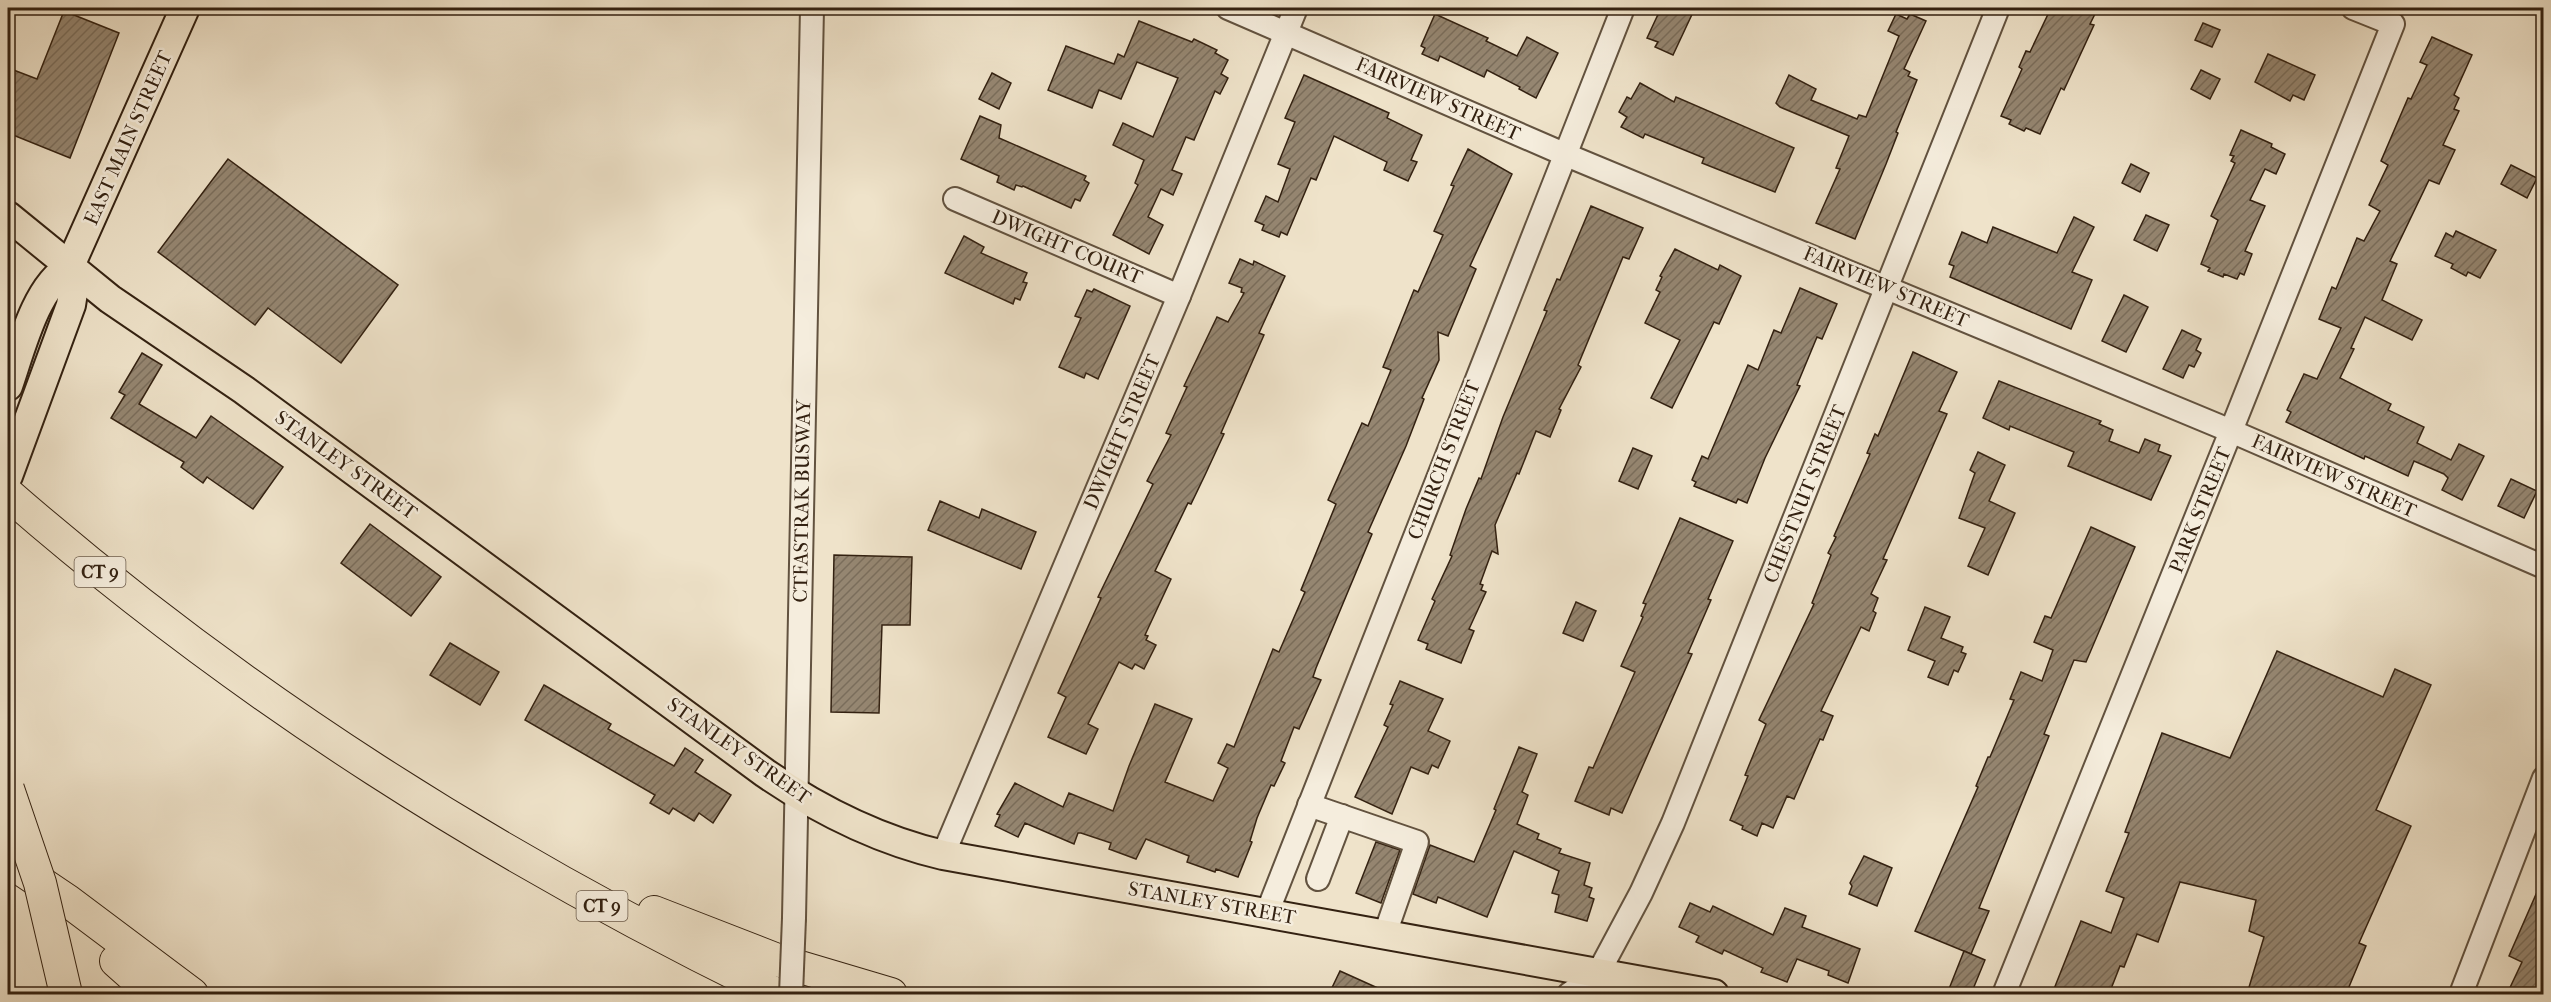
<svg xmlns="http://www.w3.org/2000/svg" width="2551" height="1002" viewBox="0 0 2551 1002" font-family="'IM FELL French Canon',serif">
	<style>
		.building { fill: url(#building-hatch); stroke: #332111; stroke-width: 1.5 }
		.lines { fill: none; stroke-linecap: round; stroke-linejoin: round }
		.minor-casing { stroke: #62523f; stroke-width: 26 }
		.major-casing { stroke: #332111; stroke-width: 32 }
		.highway-casing { stroke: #332111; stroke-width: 34 }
		.minor { stroke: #f5eddd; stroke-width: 22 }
		.major { stroke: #efe3ca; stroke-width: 28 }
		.highway { stroke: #efe3ca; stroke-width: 32 }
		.minor-bridge-casing { stroke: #62523f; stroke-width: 26; stroke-linecap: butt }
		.highway-bridge-casing { stroke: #332111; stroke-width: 34; stroke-linecap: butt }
		.minor-bridge { stroke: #f5eddd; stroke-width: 22 }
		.highway-bridge { stroke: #efe3ca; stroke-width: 32 }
		.labels { text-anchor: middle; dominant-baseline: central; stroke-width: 5; stroke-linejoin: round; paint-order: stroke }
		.shield { fill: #f5eddd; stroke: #6d5e4e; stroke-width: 1.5 }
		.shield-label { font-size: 18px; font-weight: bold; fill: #332111 }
		.street-label { font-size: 20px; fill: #332111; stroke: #f5eddd }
	</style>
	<defs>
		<pattern id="building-hatch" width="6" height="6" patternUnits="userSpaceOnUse" patternTransform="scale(1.5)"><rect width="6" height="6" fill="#958671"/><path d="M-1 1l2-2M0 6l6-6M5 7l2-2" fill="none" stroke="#7a6d5b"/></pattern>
	</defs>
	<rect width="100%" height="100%" fill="#efe3ca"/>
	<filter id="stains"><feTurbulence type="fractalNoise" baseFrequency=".00333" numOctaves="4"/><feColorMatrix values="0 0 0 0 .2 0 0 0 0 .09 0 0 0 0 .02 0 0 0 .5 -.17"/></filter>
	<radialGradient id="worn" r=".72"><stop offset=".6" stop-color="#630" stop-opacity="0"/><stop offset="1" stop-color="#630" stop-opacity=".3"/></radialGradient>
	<g class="building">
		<polygon points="1661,8 1695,8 1673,55 1655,47 1658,42 1647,38"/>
		<polygon points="2051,8 2098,8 2090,24 2094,25 2064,90 2061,88 2040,134 2026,128 2024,131 2009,124 2011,120 2001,116 2022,69 2019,67 2026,51 2030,52"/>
		<polygon points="64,11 119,33 70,158 8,133 8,78 11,69 37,79"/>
		<polygon points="1435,14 1488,38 1486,41 1517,56 1527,37 1558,53 1536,98 1519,89 1520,87 1487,70 1484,77 1440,56 1438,61 1422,54 1425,48 1421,46"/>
		<polygon points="1896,14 1907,19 1910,14 1926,21 1904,69 1910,72 1908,76 1917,80 1896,132 1898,133 1886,164 1855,239 1816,223 1840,169 1836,168 1849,136 1780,107 1776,103 1789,75 1816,89 1811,100 1857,119 1859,115 1866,117 1899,36 1888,31"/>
		<polygon points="1139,21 1192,42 1194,39 1217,50 1215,53 1228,60 1221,74 1228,78 1220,94 1215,91 1194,140 1186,137 1172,170 1182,174 1173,195 1161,189 1148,217 1163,225 1149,254 1113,235 1138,185 1135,183 1144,160 1113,145 1123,123 1153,137 1178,78 1137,62 1121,99 1099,90 1092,108 1048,90 1066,46 1114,64 1118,54 1124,57"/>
		<polygon points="2203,23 2220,30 2212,47 2195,40"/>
		<polygon points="2432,37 2472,55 2454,95 2459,98 2454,109 2459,111 2443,145 2455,150 2439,184 2429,180 2390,261 2397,264 2382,300 2422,320 2412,340 2365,317 2351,348 2354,349 2340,378 2391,404 2388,410 2424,427 2417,443 2451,460 2459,444 2484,456 2462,500 2442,490 2448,478 2444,474 2414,461 2408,476 2365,456 2364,459 2286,422 2291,412 2287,410 2304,374 2317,379 2341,328 2319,319 2332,287 2336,289 2357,238 2364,241 2380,211 2369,205 2388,165 2381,161 2408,98 2411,99 2427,65 2420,62"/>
		<polygon points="2268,54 2315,75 2304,100 2293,95 2290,101 2255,82"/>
		<polygon points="2201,70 2220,79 2210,99 2191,89"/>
		<polygon points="992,73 1011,83 999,109 979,99"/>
		<polygon points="1304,75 1389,113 1387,118 1422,135 1411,160 1417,162 1408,181 1384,170 1387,162 1334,136 1316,180 1311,178 1287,235 1281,232 1279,237 1262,230 1264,225 1255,221 1266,196 1278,202 1290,169 1278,164 1295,122 1285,118"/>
		<polygon points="1640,83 1674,102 1676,97 1794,148 1775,192 1702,163 1704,158 1645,134 1643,138 1621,127 1627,117 1619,112 1627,97 1631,99"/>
		<polygon points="980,116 1001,125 999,138 1086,176 1084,180 1089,183 1080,201 1075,199 1071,208 1023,186 1022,187 1016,185 1014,190 997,182 999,176 961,159"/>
		<polygon points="2241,130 2272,144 2271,147 2285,154 2276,174 2265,169 2250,200 2265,206 2245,251 2252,254 2244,275 2240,273 2237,279 2224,274 2223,277 2208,271 2210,268 2201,264 2218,220 2211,216 2235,163 2231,161 2234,156 2230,155"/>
		<polygon points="1468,149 1512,174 1470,266 1476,269 1448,336 1438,332 1439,360 1422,398 1424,399 1406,446 1368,532 1372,534 1316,668 1313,677 1321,680 1299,729 1294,727 1281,761 1285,763 1274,786 1271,785 1257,818 1250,841 1252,842 1238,877 1216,869 1215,872 1187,862 1189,856 1146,839 1136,859 1109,849 1111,843 1081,833 1078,833 1074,844 1025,823 1018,837 995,826 1000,815 997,814 1015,783 1063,807 1069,793 1113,811 1129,766 1155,704 1192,719 1165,782 1213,801 1228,768 1218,763 1227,744 1234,747 1273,649 1279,652 1305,592 1301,590 1336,504 1328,500 1362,423 1368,426 1391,370 1383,367 1414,290 1418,292 1443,235 1434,231 1454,186 1451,185"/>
		<polygon points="228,159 398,285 341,363 268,308 255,325 158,252"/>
		<polygon points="2131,164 2149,173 2140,192 2122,183"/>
		<polygon points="2511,165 2537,178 2527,198 2501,184"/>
		<polygon points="1591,206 1643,228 1629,259 1623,257 1578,365 1581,367 1559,409 1561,410 1550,437 1536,431 1519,474 1517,473 1495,525 1498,554 1492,551 1480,584 1483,585 1481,590 1486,592 1469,629 1474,631 1461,663 1426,649 1428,644 1418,640 1435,601 1432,599 1452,556 1450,555 1466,509 1479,478 1481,479 1503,417 1547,311 1544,310 1557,279 1560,280"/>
		<polygon points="2146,215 2169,225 2157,251 2134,240"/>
		<polygon points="2074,217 2094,227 2072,272 2092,280 2071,329 1950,277 1954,266 1949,264 1962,232 1987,243 1993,227 2057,253"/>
		<polygon points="2456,231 2496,250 2480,278 2468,272 2466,276 2451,268 2453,264 2435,256 2446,233 2453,237"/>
		<polygon points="964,236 984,247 981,253 1027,273 1023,282 1027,283 1020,300 1015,298 1013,304 945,273"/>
		<polygon points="1675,249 1718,270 1720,265 1741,276 1719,324 1714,322 1672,408 1651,398 1680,340 1645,323 1660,292 1656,290 1662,277 1660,276"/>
		<polygon points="1240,259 1253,265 1254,261 1285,276 1259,333 1264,335 1221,433 1224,434 1205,475 1191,504 1188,503 1155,571 1171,579 1145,635 1148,636 1146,640 1156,645 1144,669 1135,664 1132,669 1119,662 1088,724 1098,729 1086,754 1048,737 1066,697 1058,693 1101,598 1098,597 1153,484 1147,481 1171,435 1166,433 1187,387 1184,386 1217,317 1228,322 1244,293 1241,292 1242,288 1229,283"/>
		<polygon points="1800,288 1837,304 1822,339 1817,337 1797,385 1800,386 1765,458 1747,503 1738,499 1736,503 1694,486 1696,482 1692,480 1702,456 1708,459 1748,365 1758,370 1774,330 1781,333"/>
		<polygon points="1094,289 1130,306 1098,379 1086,373 1084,378 1059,367 1081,318 1075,316 1087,290 1092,292"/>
		<polygon points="2124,295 2148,307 2126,352 2102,341"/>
		<polygon points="2182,330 2201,339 2196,350 2201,353 2194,367 2189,365 2183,378 2163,369"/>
		<polygon points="1913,352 1957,372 1939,411 1947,414 1883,559 1887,560 1871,594 1878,598 1873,611 1876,613 1869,631 1861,627 1821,711 1833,716 1823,740 1820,739 1794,799 1787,796 1773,828 1762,823 1757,836 1742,829 1743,826 1730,820 1748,776 1745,775 1766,724 1759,720 1814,604 1812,603 1831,555 1828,553 1836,537 1834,536 1870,454 1867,453 1875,434 1878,436"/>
		<polygon points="142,353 162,365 139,404 196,438 211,416 283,467 253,509 207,477 203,483 181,467 184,462 111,418 125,395 119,392"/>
		<polygon points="1999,381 2101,421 2099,424 2113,430 2109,441 2139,453 2145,439 2160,445 2158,451 2171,456 2151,500 2068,466 2074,452 2010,426 2009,430 1983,418"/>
		<polygon points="1633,448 1652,456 1638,489 1619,481"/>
		<polygon points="1978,452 2005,465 1989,501 2015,513 1988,575 1968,566 1985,528 1959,518 1975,473 1970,470"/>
		<polygon points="2511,479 2537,491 2524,518 2498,506"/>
		<polygon points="940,501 979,518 982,509 1036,532 1021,569 928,530"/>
		<polygon points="1680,518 1733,541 1708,599 1711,600 1688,653 1692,654 1622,813 1611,808 1609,815 1575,801 1589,767 1593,768 1635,672 1621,666 1643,617 1641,616 1646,604 1643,603"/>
		<polygon points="370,524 441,577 411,616 341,563"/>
		<polygon points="2091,527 2135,547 2086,662 2074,660 2044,734 2049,736 1979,908 1989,911 1971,954 1915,931 1978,787 1976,786 1988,757 1990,757 2014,700 2010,699 2021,672 2042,681 2053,650 2034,642 2045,616 2051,618"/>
		<polygon points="834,555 912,557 910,625 882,625 879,713 831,712"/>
		<polygon points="1576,602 1596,611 1583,641 1563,633"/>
		<polygon points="1925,607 1950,617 1941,638 1963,647 1961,652 1966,654 1958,672 1954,670 1948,685 1928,677 1935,661 1908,650"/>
		<polygon points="450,643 499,672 480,705 430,675"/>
		<polygon points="2277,651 2383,697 2395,669 2431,685 2376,810 2411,826 2359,943 2366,946 2346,994 2247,994 2264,937 2249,931 2256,900 2180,882 2158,942 2137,934 2124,967 2120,966 2109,994 2052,994 2081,921 2111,933 2124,898 2106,891 2129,833 2125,832 2162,733 2230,758"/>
		<polygon points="1400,681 1443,699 1428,731 1450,741 1438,768 1432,765 1428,774 1411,767 1392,814 1355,797 1388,727 1384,725 1393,705 1390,704"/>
		<polygon points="544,685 611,724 608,729 674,766 685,748 703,760 695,772 731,795 713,823 699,813 694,821 673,808 669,814 650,803 655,795 525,720"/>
		<polygon points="1519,747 1537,754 1522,792 1528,795 1517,824 1539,834 1537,839 1561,849 1559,853 1590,863 1584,885 1592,888 1589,897 1594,899 1587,921 1555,912 1559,895 1552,893 1559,871 1514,851 1487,917 1438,897 1436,903 1413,894 1430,845 1474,862 1496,810 1494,809"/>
		<polygon points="1376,842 1400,850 1381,903 1356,893"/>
		<polygon points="1864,856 1892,868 1877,906 1849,894 1852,886 1850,883"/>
		<polygon points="2544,876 2544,994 2507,994 2522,962 2509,956"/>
		<polygon points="1690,903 1710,912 1713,906 1773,935 1785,908 1806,916 1802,927 1860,949 1848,983 1828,975 1829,971 1797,959 1787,982 1761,972 1763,968 1724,950 1722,954 1696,942 1699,936 1679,927"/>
		<polygon points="1964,951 1985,960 1971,994 1947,994"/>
		<polygon points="1340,971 1391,994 1329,994"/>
	</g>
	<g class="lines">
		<defs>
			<g id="minor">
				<polyline points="1228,8 1564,154 2231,431 2544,567"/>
				<polyline points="955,199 1179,296"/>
				<polyline points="1309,805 1417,842 1385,934"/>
				<polyline points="943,855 1179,296 1296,8"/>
				<polyline points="1318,879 1342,816"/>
				<polyline points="1267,913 1623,8"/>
				<polyline points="794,918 812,8"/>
				<polyline points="1569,994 1599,973"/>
				<polyline points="1599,994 1599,973 1603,964 1641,893 1673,823 1998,8"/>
				<polyline points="2004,994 2231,431 2393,24 2353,8"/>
				<polyline points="2461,994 2544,778"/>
			</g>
			<g id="major">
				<path d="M 8,216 L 110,299 L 244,390 L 765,773 C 819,810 879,840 943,855 L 1714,994"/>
				<path d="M 8,386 C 20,352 36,285 69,268 L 185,8"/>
				<polyline points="8,476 71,305 74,286 69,268"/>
			</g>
			<g id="highway">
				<path d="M 8,494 C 243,699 497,858 776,994"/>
				<polyline points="25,872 68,901 192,994"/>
				<polyline points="654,912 780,961 891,994"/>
				<polyline points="116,961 153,994"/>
			</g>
		</defs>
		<use href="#minor" class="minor-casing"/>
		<use href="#major" class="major-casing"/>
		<use href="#highway" class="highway-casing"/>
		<use href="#minor" class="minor"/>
		<use href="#major" class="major"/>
		<use href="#highway" class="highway"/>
		<defs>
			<polyline id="minor-bridge" points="791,994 794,918"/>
			<polyline id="highway-bridge" points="8,789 40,883 66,994"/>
		</defs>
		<use href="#minor-bridge" class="minor-bridge-casing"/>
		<use href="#highway-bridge" class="highway-bridge-casing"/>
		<use href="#minor-bridge" class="minor-bridge"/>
		<use href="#highway-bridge" class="highway-bridge"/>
	</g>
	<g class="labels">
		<g class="shield">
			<rect x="74.5" y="557" width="51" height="30" rx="4.5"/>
			<rect x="576.5" y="891" width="51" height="30" rx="4.5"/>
		</g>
		<g class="shield-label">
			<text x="100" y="572">CT 9</text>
			<text x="602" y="906">CT 9</text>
		</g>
		<g class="street-label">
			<text transform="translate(1438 99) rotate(24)">FAIRVIEW STREET</text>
			<text transform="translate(128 138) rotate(-66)">EAST MAIN STREET</text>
			<text transform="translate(1067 247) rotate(23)">DWIGHT COURT</text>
			<text transform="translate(1886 287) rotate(23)">FAIRVIEW STREET</text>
			<text transform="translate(1122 432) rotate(-67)">DWIGHT STREET</text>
			<text transform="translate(1444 460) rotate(-69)">CHURCH STREET</text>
			<text transform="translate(346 465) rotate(36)">STANLEY STREET</text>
			<text transform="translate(2334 476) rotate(24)">FAIRVIEW STREET</text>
			<text transform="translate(1805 494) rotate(-68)">CHESTNUT STREET</text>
			<text transform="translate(802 501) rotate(-89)">CTFASTRAK BUSWAY</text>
			<text transform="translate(2200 510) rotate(-68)">PARK STREET</text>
			<text transform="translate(739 751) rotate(35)">STANLEY STREET</text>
			<text transform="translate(1212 903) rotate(10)">STANLEY STREET</text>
		</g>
	</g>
	<rect width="2551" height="1002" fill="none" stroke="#efe3ca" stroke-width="30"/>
	<rect x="9" y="9" width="2533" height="984" fill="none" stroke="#332111" stroke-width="3"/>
	<rect x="15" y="15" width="2521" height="972" fill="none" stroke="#332111" stroke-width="1.5"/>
	<rect width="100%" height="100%" filter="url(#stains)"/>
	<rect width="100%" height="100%" fill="url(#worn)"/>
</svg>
